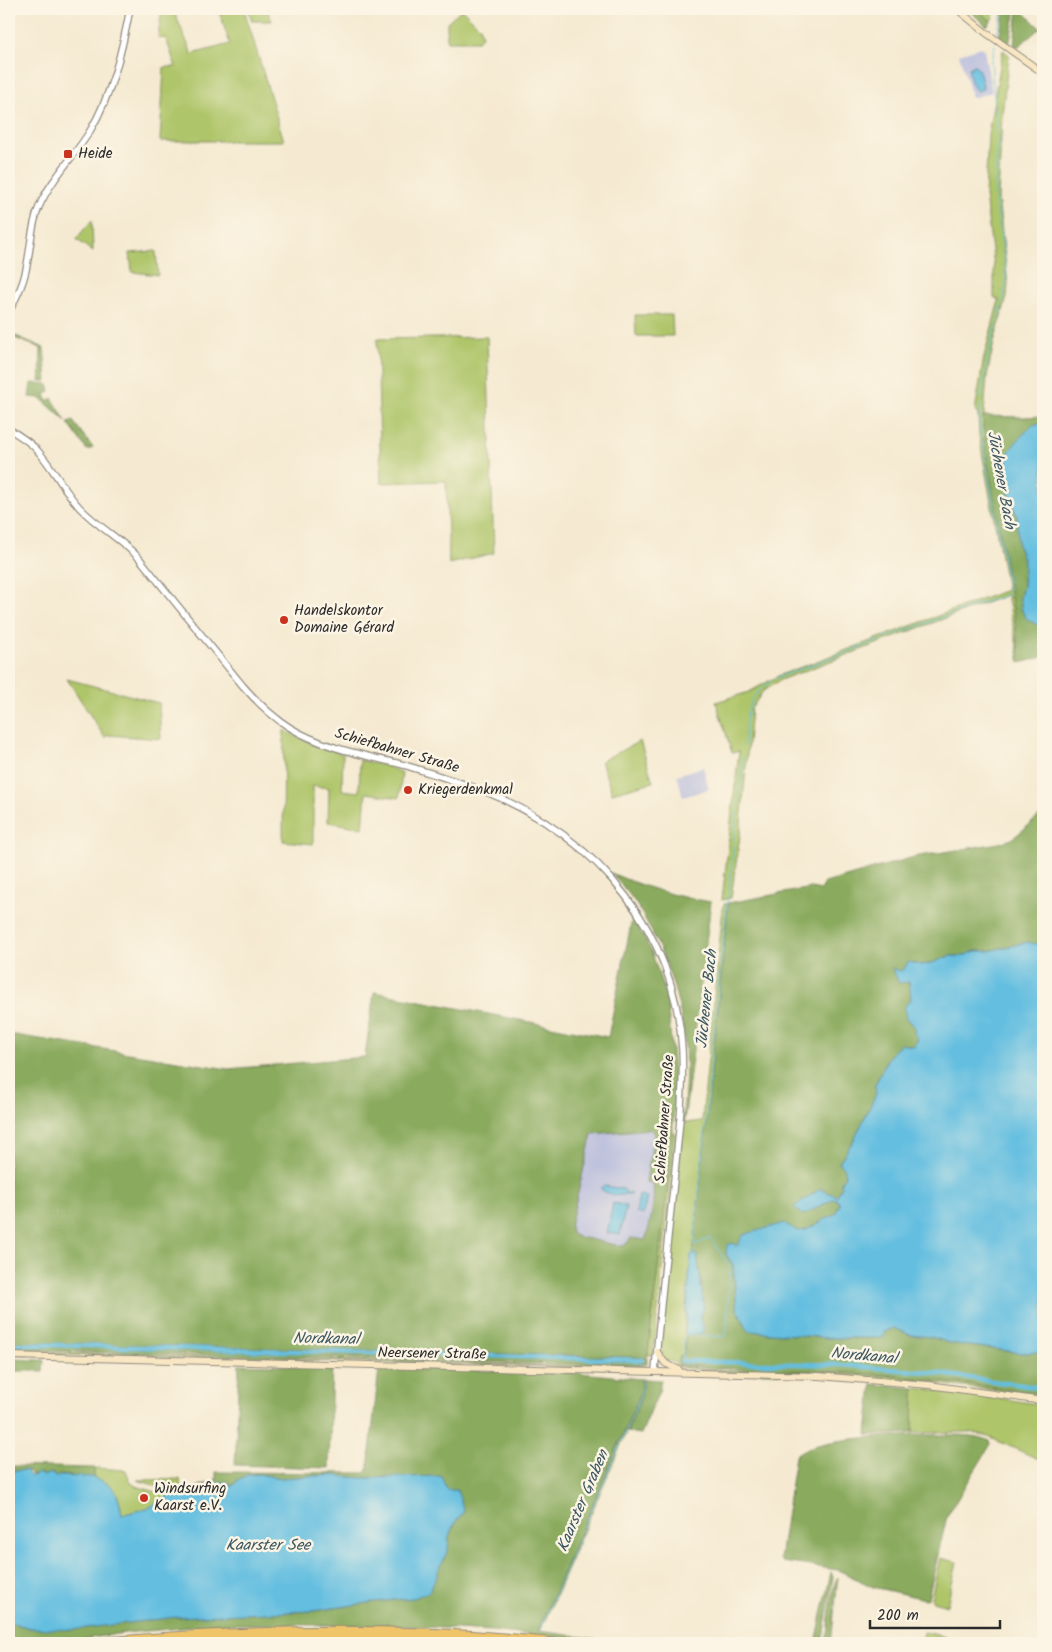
<svg xmlns="http://www.w3.org/2000/svg" width="1052" height="1652" viewBox="0 0 1052 1652" font-family="Kalam,sans-serif">
	<style>
		.industrial { fill: #bfc2dd }
		.green { fill: #aec569; stroke: #6c784a }
		.forest { fill: #8aaa5d; stroke: #5a6a44; fill-rule: evenodd }
		.water { fill: #63bee0; stroke: #477486 }
		.lines { fill: none; stroke-linecap: round; stroke-linejoin: round }
		.stream { stroke: #63bee0; stroke-width: 1 }
		.canal { stroke: #63bee0; stroke-width: 4.5 }
		.tertiary-casing { stroke: #908a7e; stroke-width: 8 }
		.secondary-casing { stroke: #908a7e; stroke-width: 8 }
		.motorway-casing { stroke: #908a7e; stroke-width: 11 }
		.tertiary { stroke: #fff; stroke-width: 5.5 }
		.secondary { stroke: #f9e7c3; stroke-width: 6 }
		.motorway { stroke: #f0c469; stroke-width: 9 }
		.poi-dot { fill: #c8321e; stroke: #fcf5e5; stroke-width: 2 }
		.labels { text-anchor: middle; dominant-baseline: central; stroke-width: 5; stroke-linejoin: round; paint-order: stroke }
		.poi-label { font-size: 15px; fill: #2b2b2b; stroke: #fcf5e5; text-anchor: start }
		.street-label { font-size: 15px; fill: #2b2b2b; stroke: #fcf5e5 }
		.water-label { font-size: 16px; font-style: italic; fill: #3c5761; stroke: #fcf5e5 }
	</style>
	<rect width="100%" height="100%" fill="#fcf5e5"/>
	<filter id="ink" filterUnits="userSpaceOnUse"><feTurbulence type="fractalNoise" baseFrequency=".02" numOctaves="2"/><feDisplacementMap in="SourceGraphic" scale="10" xChannelSelector="R" yChannelSelector="G"/><feConvolveMatrix kernelMatrix="1 2 1 2 8 2 1 2 1" color-interpolation-filters="sRGB"/></filter>
	<filter id="wash" filterUnits="userSpaceOnUse"><feTurbulence type="fractalNoise" baseFrequency=".0096" numOctaves="4" result="noise"/><feDisplacementMap in="SourceGraphic" scale="20" xChannelSelector="R" yChannelSelector="G"/><feGaussianBlur stdDeviation="1.12" result="paint"/><feColorMatrix in="noise" values="0 0 0 0 0 0 0 0 0 0 0 0 0 0 0 0 0 1.4 0 .05"/><feComposite in="paint" operator="in"/></filter>
	<g filter="url(#wash)">
		<rect width="100%" height="100%" fill="#f5ead1"/>
		<g class="industrial">
			<polygon points="981,47 984,50 992,92 972,98 959,54"/>
			<polygon points="703,767 709,789 683,797 677,775"/>
			<polygon points="650,1129 654,1133 646,1181 653,1183 654,1193 649,1230 645,1240 628,1242 625,1246 620,1246 575,1236 571,1233 570,1226 592,1134"/>
		</g>
		<g class="green">
			<polygon points="162,9 173,9 192,54 230,44 218,9 244,9 284,141 160,141 164,67 176,67 166,39 158,37"/>
			<polygon points="248,9 267,9 272,21 252,21"/>
			<polygon points="462,9 480,27 482,37 477,41 447,41 447,22"/>
			<polygon points="977,9 996,9 991,21"/>
			<polygon points="1003,50 1009,55 1002,115 998,198 1008,284 1007,297 994,342 987,376 983,428 1015,621 1020,663 1007,595 780,680 763,691 751,709 740,836 731,898 722,900 739,751 732,753 716,702 749,692 780,675 1007,590 979,435 978,415 975,411 984,357 999,300 994,298 994,266 985,196 988,134"/>
			<polygon points="92,220 93,252 76,239"/>
			<polygon points="156,251 158,275 132,272 130,253"/>
			<polygon points="635,315 672,315 673,336 636,336"/>
			<polygon points="487,337 494,553 449,564 446,481 381,483 377,339"/>
			<polygon points="67,679 159,703 161,739 108,735 105,738"/>
			<polygon points="284,730 314,745 343,754 342,790 359,792 360,760 390,767 402,774 399,798 366,793 363,828 328,822 329,788 313,786 313,844 283,841"/>
			<polygon points="640,741 653,782 612,793 601,761"/>
			<polygon points="728,903 693,1254 691,1255 684,1333 686,1334 684,1355 680,1356 678,1364 666,1360 661,1355 660,1343 682,1126 684,1126 684,1123 702,1121 723,908 724,904"/>
			<polygon points="672,1129 676,1135 655,1338 653,1355 648,1355 669,1174 672,1149"/>
			<polygon points="9,1342 637,1357 647,1359 647,1361 643,1362 9,1346"/>
			<polygon points="9,1352 558,1366 646,1367 640,1368 557,1367 9,1354"/>
			<path d="M 675,1365 L 710,1370 L 818,1372 L 887,1376 L 991,1388 L 1043,1397 L 1043,1398 C 969,1387 895,1378 819,1374 C 772,1371 721,1376 675,1366 Z"/>
			<polygon points="641,1379 644,1379 641,1398 540,1632 538,1631 638,1399 641,1392"/>
			<polygon points="914,1388 980,1395 1043,1405 1043,1461 984,1435 970,1432 913,1433"/>
			<path d="M 94,1468 L 126,1470 L 129,1479 L 128,1481 L 136,1486 L 160,1493 L 163,1488 L 137,1480 L 180,1479 L 181,1495 L 170,1495 L 150,1507 L 122,1515 C 120,1495 115,1485 94,1478 Z"/>
			<polygon points="940,1558 957,1562 947,1605 933,1601 931,1598"/>
			<polygon points="923,1632 973,1643 932,1643 921,1641"/>
		</g>
		<g class="forest">
			<polygon points="967,9 977,9 991,21 987,26"/>
			<polygon points="1005,9 1016,9 1009,45 999,37"/>
			<polygon points="1018,9 1021,9 1040,28 1018,47 1014,45"/>
			<polygon points="9,333 44,348 47,381 40,381 41,348 9,336"/>
			<polygon points="31,383 48,384 50,391 45,395 48,401 52,398 66,421 40,398 29,397"/>
			<polygon points="983,416 1024,417 1043,416 1043,424 1031,426 1014,446 1008,454 1008,463 1005,470 1007,473 1006,484 1017,517 1018,546 1024,562 1023,587 1020,597 1022,611 1027,619 1038,625 1043,632 1043,657 1020,663 1015,621 984,442"/>
			<polygon points="73,421 93,448 87,450 68,423"/>
			<path d="M 1043,813 L 1043,943 L 1035,944 L 1028,942 L 989,951 L 975,951 L 964,956 L 949,956 L 930,964 L 921,965 L 908,962 L 904,969 L 899,971 C 916,988 912,996 906,1018 C 914,1026 920,1034 915,1046 L 900,1044 L 888,1058 L 875,1085 L 876,1094 L 855,1138 L 840,1161 L 839,1164 L 845,1169 L 845,1176 L 841,1182 L 842,1186 L 837,1196 L 819,1207 L 836,1197 L 840,1203 L 835,1214 L 806,1230 L 737,1246 L 726,1254 L 733,1265 L 737,1309 L 749,1331 L 828,1338 L 883,1338 L 884,1332 L 894,1328 L 910,1335 L 932,1337 L 949,1343 L 1022,1353 L 1043,1352 L 1043,1395 L 991,1387 L 887,1375 L 818,1371 L 709,1368 L 678,1364 L 680,1355 L 684,1355 L 686,1334 L 702,1333 L 699,1317 L 704,1308 L 697,1256 L 693,1254 L 728,903 L 811,888 L 821,890 L 825,883 L 914,857 L 999,843 L 1012,839 Z"/>
			<path d="M 611,873 C 646,888 673,896 711,902 L 684,1123 L 682,1122 C 685,1097 687,1071 685,1046 C 681,995 661,942 633,899 C 626,890 618,881 611,873 Z"/>
			<path d="M 633,918 L 651,950 L 667,1000 L 675,1080 L 672,1149 L 647,1359 L 637,1357 L 9,1342 L 9,1034 L 228,1069 L 365,1057 L 374,992 L 608,1037 L 631,924 ZM 650,1129 L 654,1134 L 646,1182 L 653,1183 C 655,1201 651,1223 645,1240 L 631,1238 L 625,1245 L 620,1246 L 575,1236 L 571,1233 L 570,1226 L 592,1134 Z"/>
			<polygon points="9,1346 643,1362 647,1361 647,1364 641,1365 558,1364 9,1350"/>
			<polygon points="9,1359 44,1360 43,1371 9,1371"/>
			<polygon points="239,1364 332,1367 329,1468 235,1465"/>
			<polygon points="379,1368 581,1373 641,1379 641,1392 638,1399 538,1631 596,1639 595,1642 490,1631 409,1626 228,1624 125,1633 56,1643 9,1643 9,1622 30,1628 177,1617 313,1611 374,1602 414,1598 429,1591 448,1550 449,1537 452,1528 464,1511 447,1490 387,1477 362,1478 330,1475 282,1478 258,1474 248,1475 238,1480 233,1486 209,1484 194,1491 189,1490 216,1480 216,1472 365,1473 368,1469"/>
			<polygon points="644,1379 661,1380 659,1391 641,1434 627,1432 641,1398"/>
			<polygon points="872,1384 914,1388 913,1433 867,1435"/>
			<path d="M 947,1435 C 962,1435 976,1435 990,1441 L 991,1444 L 947,1516 L 928,1598 L 925,1599 L 873,1587 L 838,1570 L 782,1562 L 780,1559 L 795,1456 C 813,1435 918,1435 947,1435 Z"/>
			<path d="M 9,1466 L 94,1468 L 94,1478 L 59,1475 L 55,1477 L 52,1473 L 43,1476 L 41,1473 C 29,1478 34,1474 26,1470 L 9,1471 Z"/>
			<polygon points="831,1572 833,1577 822,1643 816,1643"/>
			<path d="M 838,1577 L 831,1643 L 826,1643 C 828,1630 831,1586 838,1577 Z"/>
		</g>
		<g class="water">
			<path d="M 975,65 C 980,70 983,82 983,89 L 977,91 C 972,88 968,74 969,68 Z"/>
			<path d="M 1035,424 L 1043,424 L 1043,632 L 1038,625 L 1027,619 L 1022,611 L 1020,597 L 1023,587 L 1024,562 L 1018,546 L 1017,517 L 1006,484 L 1007,473 L 1005,470 C 1007,464 1007,460 1008,454 C 1011,447 1028,428 1035,424 Z"/>
			<polygon points="1028,942 1035,944 1043,943 1043,1352 1022,1353 949,1343 932,1337 910,1335 894,1328 884,1332 883,1338 828,1338 749,1331 737,1309 733,1265 726,1254 727,1245 733,1243 737,1246 743,1235 784,1223 798,1231 806,1230 835,1214 840,1204 835,1198 803,1215 794,1207 820,1189 837,1196 842,1186 841,1182 845,1176 845,1169 839,1164 840,1161 855,1138 876,1094 875,1085 888,1058 900,1044 914,1046 918,1039 914,1033 915,1028 906,1018 904,1008 911,998 909,982 899,983 892,968 899,971 904,969 908,962 921,965 930,964 949,956 964,956 975,951 989,951"/>
			<path d="M 605,1186 L 623,1189 L 626,1193 L 631,1192 L 630,1196 L 626,1194 C 619,1197 605,1194 601,1189 L 601,1187 Z"/>
			<polygon points="639,1195 647,1197 643,1215 636,1213"/>
			<polygon points="613,1203 626,1206 620,1235 607,1233"/>
			<polygon points="693,1254 697,1255 704,1308 699,1317 704,1328 702,1333 685,1334 691,1255"/>
			<path d="M 26,1470 L 30,1476 L 33,1476 L 38,1473 L 43,1476 L 50,1473 L 56,1477 C 63,1474 73,1479 79,1475 L 82,1477 C 88,1476 92,1477 97,1479 C 118,1486 118,1496 122,1515 L 150,1507 L 170,1495 L 190,1493 L 209,1484 L 219,1482 L 229,1482 L 229,1486 L 233,1486 L 238,1480 L 248,1475 L 258,1474 L 282,1478 L 330,1475 L 362,1478 L 441,1476 L 447,1490 L 457,1490 L 464,1511 L 452,1528 L 449,1537 L 448,1550 L 429,1592 L 414,1598 L 374,1602 L 313,1611 L 177,1617 L 71,1630 L 30,1628 L 9,1622 L 9,1471 Z"/>
		</g>
		<g class="lines">
			<g class="stream">
				<polyline points="997,35 1003,9"/>
				<path d="M 744,747 C 747,714 744,697 776,678 L 981,603 L 1005,596 L 1009,591 L 979,421 L 981,398 L 988,356 L 1003,300 L 1006,282 L 1005,264 L 995,197 L 998,136 L 991,61 L 995,45"/>
				<polyline points="711,1238 694,1245 718,991 743,756"/>
				<polyline points="693,1254 693,1249"/>
				<polyline points="685,1334 726,1337 730,1267 712,1240"/>
				<polyline points="542,1357 542,1355"/>
				<polyline points="682,1361 684,1338"/>
				<polyline points="642,1364 642,1360"/>
				<polyline points="539,1631 640,1398 643,1380"/>
			</g>
			<g class="canal">
				<polyline points="9,1344 642,1360"/>
				<polyline points="682,1361 841,1365 926,1372 1043,1388"/>
			</g>
		</g>
	</g>
	<g filter="url(#ink)">
		<g class="lines">
			<defs>
				<g id="tertiary">
					<path d="M 9,312 C 15,300 22,288 25,274 C 31,252 30,228 39,207 C 51,179 74,157 90,131 C 112,94 122,50 130,9"/>
					<path d="M 9,429 C 18,435 29,441 37,450 C 53,467 63,490 80,508 C 98,527 121,539 139,558 L 243,686 C 257,702 271,716 289,727 C 321,747 363,755 400,764 C 419,769 439,776 458,782 C 580,820 674,917 682,1049 C 684,1090 679,1130 675,1171 C 668,1238 660,1305 655,1372"/>
				</g>
				<g id="secondary">
					<polyline points="957,9 985,32 1043,73"/>
					<polyline points="657,1352 665,1363 679,1370"/>
					<polyline points="9,1356 818,1376 929,1385 1043,1401"/>
				</g>
				<g id="motorway">
					<path d="M 95,1643 C 248,1629 402,1625 555,1643"/>
					<path d="M 170,1643 C 269,1637 368,1637 467,1643"/>
				</g>
			</defs>
			<use href="#tertiary" class="tertiary-casing"/>
			<use href="#secondary" class="secondary-casing"/>
			<use href="#motorway" class="motorway-casing"/>
			<use href="#tertiary" class="tertiary"/>
			<use href="#secondary" class="secondary"/>
			<use href="#motorway" class="motorway"/>
		</g>
	</g>
	<g class="poi-dot">
		<rect x="63" y="149" width="10" height="10" rx="2.5"/>
		<circle cx="284" cy="620" r="5"/>
		<circle cx="408" cy="790" r="5"/>
		<circle cx="144" cy="1498" r="5"/>
	</g>
	<g class="labels">
		<g class="poi-label">
			<text x="78" y="154">Heide</text>
			<text x="294" y="611">Handelskontor<tspan x="294" dy="17">Domaine Gérard</tspan></text>
			<text x="418" y="790">Kriegerdenkmal</text>
			<text x="154" y="1489">Windsurfing<tspan x="154" dy="17">Kaarst e.V.</tspan></text>
		</g>
		<g class="street-label">
			<text transform="translate(397 751) rotate(16)">Schiefbahner Straße</text>
			<text transform="translate(665 1119) rotate(-86)">Schiefbahner Straße</text>
			<text transform="translate(432 1354) rotate(1)">Neersener Straße</text>
		</g>
		<g class="water-label">
			<text transform="translate(1001 480) rotate(80)">Jüchener Bach</text>
			<text transform="translate(707 999) rotate(-84)">Jüchener Bach</text>
			<text transform="translate(326 1339) rotate(1)">Nordkanal</text>
			<text transform="translate(864 1356) rotate(5)">Nordkanal</text>
			<text transform="translate(583 1501) rotate(-67)">Kaarster Graben</text>
			<text x="268" y="1545">Kaarster See</text>
		</g>
	</g>
	<rect width="1052" height="1652" fill="none" stroke="#fcf5e5" stroke-width="30"/>
	<path d="M870 1620v8h130v-8" fill="none" stroke="#2b2b2b" stroke-width="2.5"/>
	<text x="877" y="1620" font-size="15" fill="#2b2b2b" stroke="#fcf5e5" stroke-width="4" paint-order="stroke">200 m</text>
</svg>
